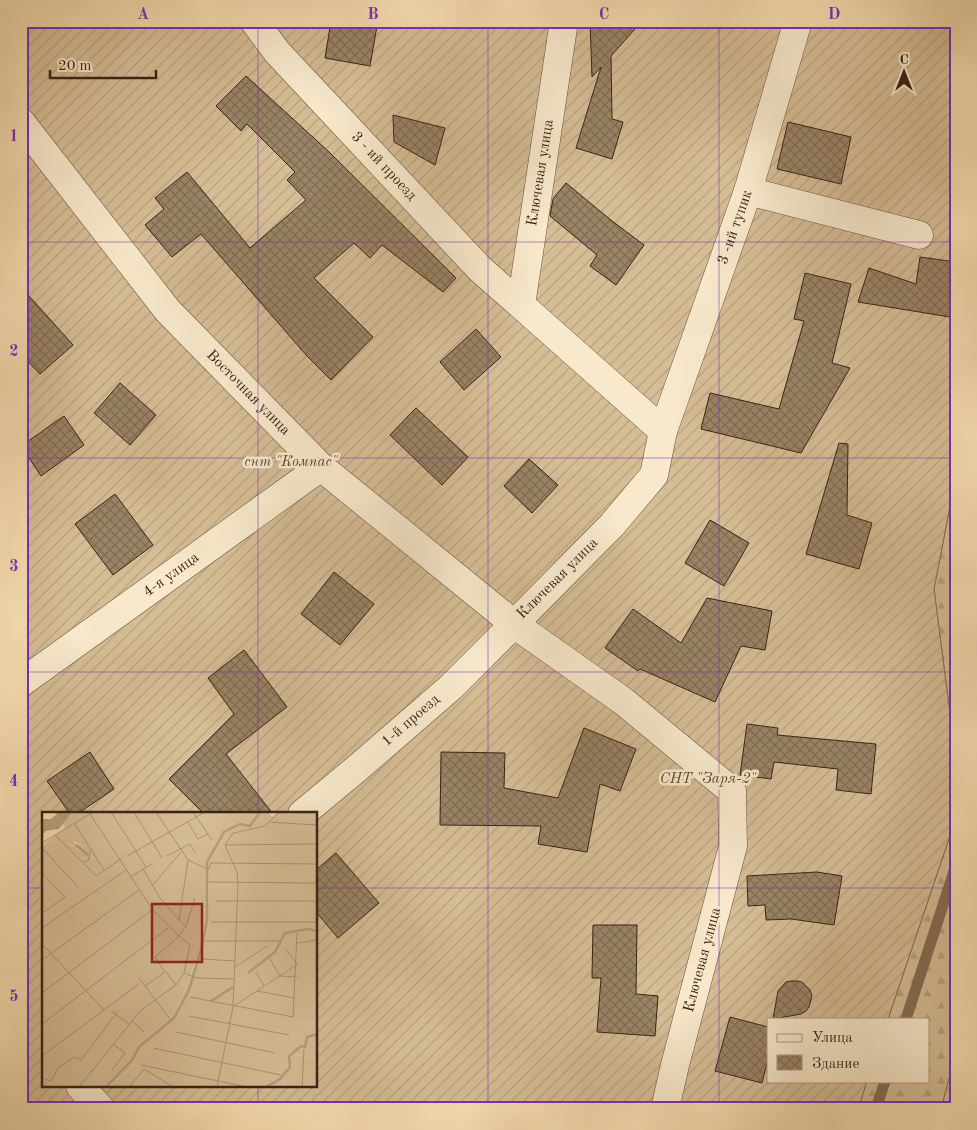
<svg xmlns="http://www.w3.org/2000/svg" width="977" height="1130" viewBox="0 0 977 1130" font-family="'Old Standard TT',serif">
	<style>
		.forest { fill: url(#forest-firs); stroke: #867056 }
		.garden { fill: url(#garden-furrows); stroke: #867056; fill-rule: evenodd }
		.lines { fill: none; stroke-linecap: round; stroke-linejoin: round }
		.stream { stroke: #836d52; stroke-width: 11 }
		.building { fill: url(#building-cross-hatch); stroke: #382315 }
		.minor-casing { stroke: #67523c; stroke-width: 29 }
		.minor { stroke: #f8e9cc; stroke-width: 28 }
		.grid { fill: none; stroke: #7b2cbf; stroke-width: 1; stroke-opacity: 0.55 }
		.labels { text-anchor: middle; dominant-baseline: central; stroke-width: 5; stroke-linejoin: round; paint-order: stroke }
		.street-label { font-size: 15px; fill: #382315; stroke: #f8e9cc }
		.park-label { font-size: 15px; font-style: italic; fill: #5f4a35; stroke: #f8e9cc }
		.inset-river { fill: none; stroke: #b59e7b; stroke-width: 2.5 }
		.inset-road { fill: none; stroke: #a99372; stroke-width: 1 }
		.view { fill: #8f2418; fill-opacity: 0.15; stroke: #8f2418; stroke-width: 2.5 }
		.inset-edge { fill: none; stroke: #382315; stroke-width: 2.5 }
		.neatline { fill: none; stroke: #7b2cbf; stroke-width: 2 }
		.grid-label { font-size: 16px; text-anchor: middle; font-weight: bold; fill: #7b2cbf }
	</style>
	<defs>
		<pattern id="forest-firs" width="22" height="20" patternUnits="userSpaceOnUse" patternTransform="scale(1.25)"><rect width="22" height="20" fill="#d5bd96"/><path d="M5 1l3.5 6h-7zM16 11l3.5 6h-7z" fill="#b8a280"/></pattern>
		<pattern id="garden-furrows" width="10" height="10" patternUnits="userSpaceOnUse" patternTransform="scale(1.25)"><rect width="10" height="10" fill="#d5bd96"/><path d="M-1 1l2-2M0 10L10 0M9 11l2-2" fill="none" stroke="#b8a280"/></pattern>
		<pattern id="building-cross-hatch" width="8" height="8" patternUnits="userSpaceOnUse" patternTransform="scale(1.25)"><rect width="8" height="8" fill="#9a8466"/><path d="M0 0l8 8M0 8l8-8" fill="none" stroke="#7f6c53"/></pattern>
	</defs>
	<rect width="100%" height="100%" fill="#f5ddb0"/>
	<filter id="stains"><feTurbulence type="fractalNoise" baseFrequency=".004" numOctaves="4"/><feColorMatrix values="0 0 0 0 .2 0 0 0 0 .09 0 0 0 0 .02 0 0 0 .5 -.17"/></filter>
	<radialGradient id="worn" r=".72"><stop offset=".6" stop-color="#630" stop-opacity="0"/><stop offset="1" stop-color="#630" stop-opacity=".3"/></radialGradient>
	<g class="forest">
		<polygon points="956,475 956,761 934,589"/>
		<polygon points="956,818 956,1053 941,1109 858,1109 867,1081 928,1081 928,1019 888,1019"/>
	</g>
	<g class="garden">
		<path d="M 21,21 L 956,21 L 956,475 L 934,589 L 956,761 L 956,818 L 888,1019 L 768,1019 L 768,1081 L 867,1081 L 858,1109 L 21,1109 ZM 44,814 L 316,814 L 316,1086 L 44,1086 Z"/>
		<polygon points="956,1053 956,1109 941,1109"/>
	</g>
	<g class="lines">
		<g class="stream">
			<polyline points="906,1019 956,865"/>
			<polyline points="876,1109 885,1081"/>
		</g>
	</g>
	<g class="building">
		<polygon points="331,21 351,21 377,26 370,66 325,58"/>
		<polygon points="590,21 642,21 611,56 612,119 623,122 612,159 576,148 601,67 592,77"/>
		<polygon points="246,76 328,151 456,278 443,292 382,245 370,258 354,243 314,278 373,337 331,380 307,356 201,234 172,257 145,225 164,209 155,198 187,172 250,248 306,200 287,180 295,172 247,124 241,131 216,106"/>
		<polygon points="393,115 445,128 435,165 394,142"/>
		<polygon points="788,122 851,137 841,184 777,169"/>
		<polygon points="566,183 612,221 644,245 616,285 590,266 597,255 550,216 553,199"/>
		<polygon points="920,257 956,262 956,318 858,302 869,268 916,284"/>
		<polygon points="805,273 851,284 832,363 850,368 801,453 701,429 710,393 779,409 804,321 794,319"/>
		<polygon points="21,287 73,345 40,374 21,354"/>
		<polygon points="476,329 501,357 464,390 440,362"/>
		<polygon points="120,383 156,415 130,445 94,413"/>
		<polygon points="416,408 468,457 442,485 390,435"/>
		<polygon points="64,416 84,445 41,476 21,446"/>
		<polygon points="839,443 848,444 847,515 872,523 859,569 806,554"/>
		<polygon points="529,459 558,485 532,513 504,486"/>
		<polygon points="115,494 153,545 113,575 75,524"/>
		<polygon points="710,520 749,543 724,586 685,563"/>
		<polygon points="334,572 374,604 340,645 301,614"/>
		<polygon points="707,598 772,611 765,650 741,646 715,702 640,669 638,671 605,648 633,609 681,643"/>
		<polygon points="244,650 287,707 226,754 273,814 204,814 169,779 234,714 208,678"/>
		<polygon points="747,724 778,728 777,735 876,744 871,794 836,790 838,769 774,762 771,779 740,775"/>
		<polygon points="584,728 636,749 620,791 600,784 587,852 538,844 541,826 440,825 441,752 505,753 504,788 558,798"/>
		<polygon points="90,752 114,789 77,814 70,814 47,781"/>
		<polygon points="336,853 379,903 338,938 316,912 316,870"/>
		<polygon points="817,872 842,876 834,925 791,919 766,920 765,905 748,906 747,876"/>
		<polygon points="593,925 637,925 636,994 658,996 655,1036 597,1032 601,978 592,978"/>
		<polygon points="791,981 797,981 802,982 810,990 812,996 809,1007 806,1011 801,1014 773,1019 778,991 786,982"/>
		<polygon points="730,1017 768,1027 768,1059 762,1083 715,1071"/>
	</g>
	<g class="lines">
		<defs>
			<g id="minor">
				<path id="s1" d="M 254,21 L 277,52 L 480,269 L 521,305"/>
				<polyline points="564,21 521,305 663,431 654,475 612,525 514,624 623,701 732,791 733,846 675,1065 665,1109"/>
				<path id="s2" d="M 21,122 L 168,311 L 321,467 L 514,624 L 451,687 L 354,771 L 302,814"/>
				<polyline points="748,191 919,235"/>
				<path id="s3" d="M 663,431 L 748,191 L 798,21"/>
				<path id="s4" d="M 21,683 L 321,467"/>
				<polyline points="80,1086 101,1109"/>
			</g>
		</defs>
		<use href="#minor" class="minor-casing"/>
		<use href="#minor" class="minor"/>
	</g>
	<path class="grid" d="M 258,21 L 258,814M 488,21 L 488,1109M 719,21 L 719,1109M 21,242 L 956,242M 21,458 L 956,458M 21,672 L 956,672M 21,888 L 44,888M 316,888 L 956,888M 258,1086 L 258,1109"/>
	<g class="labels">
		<g class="street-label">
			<text stroke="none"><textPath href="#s1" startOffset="195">3 - ий проезд</textPath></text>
			<text transform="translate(541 173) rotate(-81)">Ключевая улица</text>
			<text stroke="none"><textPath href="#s3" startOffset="216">3 -ий тупик</textPath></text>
			<text stroke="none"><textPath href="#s2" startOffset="354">Восточная улица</textPath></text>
			<text stroke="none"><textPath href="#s4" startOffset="185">4-я улица</textPath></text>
			<text transform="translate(558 579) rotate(-45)">Ключевая улица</text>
			<text transform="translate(411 721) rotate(-41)">1-й проезд</text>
			<text transform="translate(703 960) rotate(-75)">Ключевая улица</text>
		</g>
		<g class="park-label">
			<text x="291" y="462">снт "Компас"</text>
			<text x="708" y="779">СНТ "Заря-2"</text>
		</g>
	</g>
	<g transform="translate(42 812)">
		<rect width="275" height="275" fill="#f5ddb0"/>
		<path d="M 30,0 L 51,0 L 30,20 L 32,31 L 41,34 L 38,39 L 22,27 L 18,20 L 24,15 L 21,14 L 22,9 ZM 220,0 L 226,0 L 230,5 L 237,0 L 223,14 L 196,19 L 193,14 L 208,14 ZM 182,21 L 186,25 L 171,51 L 165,69 L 167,89 L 164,104 L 168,109 L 146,204 L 133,221 L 115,229 L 98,255 L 93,251 L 68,275 L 56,275 L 84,240 L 132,205 L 160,134 L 158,122 L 164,90 L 161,81 L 163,56 L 170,34 ZM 255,210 L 275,212 L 275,275 L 272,275 L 272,245 L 253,243 L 247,275 L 241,275 Z" fill="#d5bd96"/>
		<path d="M 51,0 L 220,0 L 212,13 L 193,14 L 197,19 L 223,14 L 237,0 L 275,0 L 275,212 L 255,210 L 241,275 L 68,275 L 93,251 L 98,255 L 115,229 L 133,221 L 134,213 L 146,203 L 142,196 L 149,185 L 168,109 L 164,104 L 167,89 L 166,62 L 172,37 L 178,28 L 181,30 L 186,26 L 182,21 L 170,34 L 163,56 L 161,81 L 164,89 L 158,122 L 160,133 L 132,205 L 84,240 L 56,275 L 0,275 L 0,34 L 18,20 L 26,31 L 38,39 L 41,34 L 27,26 L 29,20 L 25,15 ZM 252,243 L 272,245 L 272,275 L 247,275 Z" fill="#d5bd96"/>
		<path d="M 17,0 L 30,0 L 17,17 L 4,19 L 0,23 L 0,7 L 9,7 Z" fill="#b59e7b"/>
		<path class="inset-river" d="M 34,33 L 46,43M 206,161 L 233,140 L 243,121 L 265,117 L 275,119M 169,189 L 191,175M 64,275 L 90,248 L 97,235 L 132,206 L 147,178 L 160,134 L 165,109 L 165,50 L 182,20 L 198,12 L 208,14 L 218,0M 224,275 L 238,267 L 248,255 L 247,244 L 259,234 L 263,235 L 265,225 L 275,222"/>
		<path class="inset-road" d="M 69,0 L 104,55M 92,0 L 120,46M 114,0 L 146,48 L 161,55 L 167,57 L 169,51 L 275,52M 151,0 L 170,28M 48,2 L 110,97 L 137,124 L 113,145 L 123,160 L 103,174M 146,10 L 156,27 L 166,22M 227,10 L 275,13M 32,11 L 62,58M 13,23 L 54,64 L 79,47M 0,31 L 51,0M 183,33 L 275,32M 0,36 L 37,76M 85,44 L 163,0M 125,44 L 148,32 L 153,40M 42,50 L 47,48 L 48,38M 101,57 L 118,86 L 137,108M 0,61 L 23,85 L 0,101M 88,65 L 110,52M 165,70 L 275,71M 110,74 L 139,40M 174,89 L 275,89M 169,110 L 275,110M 144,114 L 153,86M 0,116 L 84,58M 164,129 L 238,129M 255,131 L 275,128M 0,132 L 62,198M 243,136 L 255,152M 160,147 L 193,149M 228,147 L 238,164 L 255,165M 0,148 L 97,78M 192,156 L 225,134M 124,160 L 134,173M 214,160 L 222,174M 142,161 L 155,166 L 192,167M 97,166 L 128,207M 215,179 L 253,186M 0,181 L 110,98M 148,185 L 251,205 L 255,121M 192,194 L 256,152M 69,199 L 87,212M 147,204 L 247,223M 90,209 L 102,220M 0,212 L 126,116M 134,220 L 233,241M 111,236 L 239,263M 0,244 L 97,172M 99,253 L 205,275M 70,258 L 83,241 L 71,232M 3,267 L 9,269 L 16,256 L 32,245 L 39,248 L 76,199M 37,275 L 98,199 L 134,173 L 142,161 L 148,133 L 137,124 L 144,114 L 137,108 L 146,48M 87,275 L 102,257 L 131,275M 175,275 L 191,195 L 196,72 L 195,60 L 183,33 L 191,21 L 223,14 L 237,0M 260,275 L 262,237"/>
		<path class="view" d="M 110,92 L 160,92 L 160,150 L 110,150 Z"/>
		<rect width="275" height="275" class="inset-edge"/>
	</g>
	<rect width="977" height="1130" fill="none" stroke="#f5ddb0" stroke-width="55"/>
	<rect x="767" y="1018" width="162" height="65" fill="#f8e9cc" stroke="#ab9a83"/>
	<rect x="777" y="1034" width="25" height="8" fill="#f8e9cc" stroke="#ab9a83"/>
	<text x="812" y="1042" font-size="15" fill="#382315">Улица</text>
	<rect x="777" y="1055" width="25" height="15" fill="url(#building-cross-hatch)" stroke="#ab9a83"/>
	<text x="812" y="1068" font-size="15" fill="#382315">Здание</text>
	<g transform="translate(904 72)" stroke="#f8e9cc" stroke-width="4" paint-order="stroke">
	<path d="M0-4L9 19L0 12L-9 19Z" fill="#382315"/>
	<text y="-8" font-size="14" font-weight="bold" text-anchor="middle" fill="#382315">С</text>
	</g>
	<path d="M50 70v8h106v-8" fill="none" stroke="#382315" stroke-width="2.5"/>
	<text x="58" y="70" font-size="15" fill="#382315" stroke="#f8e9cc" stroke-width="4" paint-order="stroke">20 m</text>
	<rect x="28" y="28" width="922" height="1074" class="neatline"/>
	<g class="grid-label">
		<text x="143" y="19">A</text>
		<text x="373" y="19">B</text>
		<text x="604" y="19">C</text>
		<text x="834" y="19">D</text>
		<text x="14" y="141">1</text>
		<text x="14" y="356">2</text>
		<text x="14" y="571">3</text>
		<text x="14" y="786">4</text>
		<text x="14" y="1001">5</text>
	</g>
	<rect width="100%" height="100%" filter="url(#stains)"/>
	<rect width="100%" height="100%" fill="url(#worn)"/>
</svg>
